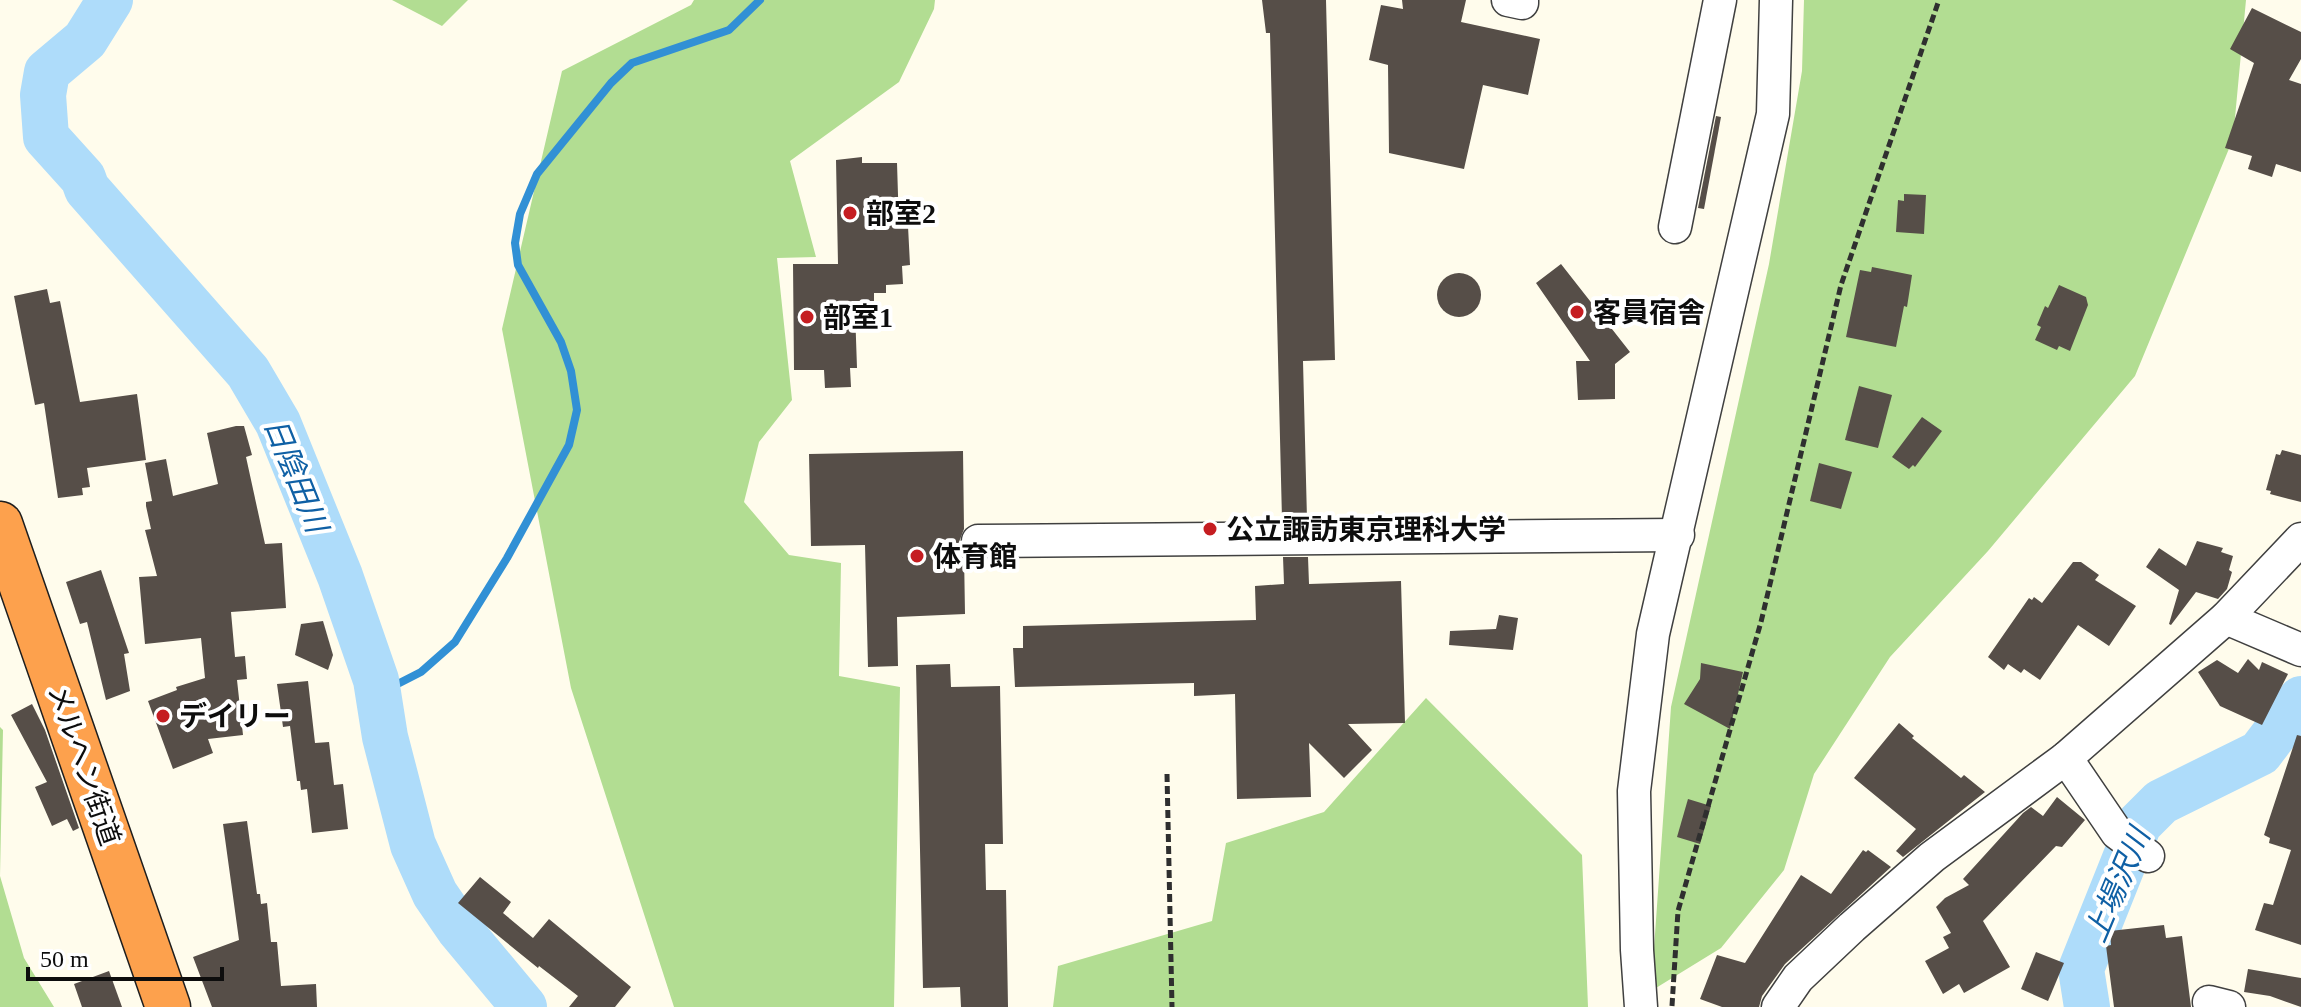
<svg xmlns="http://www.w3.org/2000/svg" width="2301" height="1007" viewBox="0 0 2301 1007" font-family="'Times New Roman','Noto Sans JP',serif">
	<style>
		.forest { fill: #b2dd92 }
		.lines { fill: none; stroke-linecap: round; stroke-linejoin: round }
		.stream { stroke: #3190d5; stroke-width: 8 }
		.river { stroke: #aedcfa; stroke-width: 46 }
		.building { fill: #564e48 }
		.minor-casing { stroke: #404040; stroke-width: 35 }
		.highway-casing { stroke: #1e1e1e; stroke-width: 47 }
		.path { stroke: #2f2f2f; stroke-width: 5; stroke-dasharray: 8 4; stroke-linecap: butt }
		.minor { stroke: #fff; stroke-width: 32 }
		.highway { stroke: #fda14d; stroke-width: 44 }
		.poi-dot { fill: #c51d21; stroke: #fff; stroke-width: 3 }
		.labels { text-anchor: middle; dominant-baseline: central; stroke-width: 8; stroke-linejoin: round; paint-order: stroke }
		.poi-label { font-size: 28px; font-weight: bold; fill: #0d0d0d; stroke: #fff; text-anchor: start }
		.street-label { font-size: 28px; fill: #0d0d0d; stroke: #fff }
		.water-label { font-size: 30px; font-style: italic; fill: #0f60a5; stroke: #fff }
	</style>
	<rect width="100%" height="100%" fill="#fffcec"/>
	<g class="forest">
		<polygon points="392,0 468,0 442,26"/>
		<polygon points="694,0 935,0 934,9 899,82 790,161 816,257 777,258 792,400 759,442 744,502 789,555 841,563 839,676 900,687 894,1007 674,1007 571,688 502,329 562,71 691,5"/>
		<polygon points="1804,0 2246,0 2233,139 2135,376 1988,551 1890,657 1814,774 1784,870 1721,948 1651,991 1671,707 1769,264 1802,71"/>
		<polygon points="1426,698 1582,855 1588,1007 1053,1007 1058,966 1212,921 1226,843 1324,812"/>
		<polygon points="0,727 3,730 0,876 24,958 54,1007 0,1007"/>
	</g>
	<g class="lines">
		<polyline class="stream" points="378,694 421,672 455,642 507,558 569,445 577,410 571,371 561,342 518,265 515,243 520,214 537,174 611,83 632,63 729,30 760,0"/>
		<g class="river">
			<polyline points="110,0 85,40 47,72 43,95 46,137 83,178 87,189 248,372 278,423 340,576 376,680 385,737 413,845 435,894 459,929 524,1007"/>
			<polyline points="2087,1007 2081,969 2139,824 2161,802 2260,753 2301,699"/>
		</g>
	</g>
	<g class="building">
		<polygon points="1262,0 1326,0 1335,360 1303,361 1307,519 1282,519 1270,33 1266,33"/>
		<polygon points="1402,0 1466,0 1461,22 1540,39 1528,95 1483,85 1464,169 1389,153 1388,65 1369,60 1381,5 1403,9"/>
		<polygon points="2252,8 2301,32 2301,59 2289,80 2301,84 2301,172 2276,164 2272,177 2248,169 2252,156 2225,148 2254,63 2230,49"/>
		<polygon points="1716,116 1721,117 1704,209 1698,208"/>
		<polygon points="862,157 862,163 897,163 899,227 908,226 910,265 902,266 903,284 886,285 886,293 874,293 874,310 855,310 857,368 850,368 851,387 825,388 824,370 794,370 793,264 838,264 836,160"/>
		<polygon points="1904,194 1926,195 1924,234 1896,232 1898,200 1904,201"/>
		<polygon points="1561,264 1630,352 1615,364 1615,399 1578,400 1576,361 1590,361 1536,283"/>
		<polygon points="1872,267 1912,275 1907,307 1904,306 1896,347 1846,337 1860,270 1871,272"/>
		<circle cx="1459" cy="295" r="22"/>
		<polygon points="2059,285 2086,297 2088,305 2070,351 2059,346 2057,350 2035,340 2041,327 2037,325 2045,306 2048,308"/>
		<polygon points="47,289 50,303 60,301 80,402 137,394 146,460 87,468 90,487 82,488 83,495 58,498 44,403 35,405 14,296"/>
		<polygon points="1859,386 1892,395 1878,448 1845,440"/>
		<polygon points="1922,417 1942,431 1915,467 1913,465 1909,469 1892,457"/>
		<polygon points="236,426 244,426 252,455 246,457 265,544 282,543 286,608 231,612 235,657 245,656 247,679 237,680 243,735 208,739 213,753 173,769 148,701 177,690 176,687 205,678 201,638 145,644 139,577 157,576 145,530 151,529 146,506 146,502 152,501 145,463 166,459 173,496 218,484 207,433"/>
		<polygon points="2282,450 2301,455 2301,502 2270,494 2271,491 2266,490 2276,454 2280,455"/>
		<polygon points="963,451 964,529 959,542 964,553 965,614 897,617 898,666 868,667 865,545 811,546 809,454"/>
		<polygon points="1819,463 1852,472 1841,509 1810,501"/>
		<polygon points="2197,541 2223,548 2221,552 2233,556 2229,570 2232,572 2227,589 2218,599 2196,592 2171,625 2169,624 2179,590 2146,567 2159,548 2186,566"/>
		<polygon points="1283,557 1308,557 1309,584 1401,581 1405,723 1348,724 1372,750 1344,778 1309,743 1311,797 1237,799 1235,694 1194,696 1194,683 1015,687 1013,648 1023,648 1023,626 1256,620 1255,586 1284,584"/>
		<polygon points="2073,562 2081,562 2099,575 2095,580 2136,606 2109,646 2078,625 2040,680 2024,669 2021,673 2008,664 2004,670 1988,657 2029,598 2032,600 2034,597 2042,603"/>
		<polygon points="101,570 129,653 124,654 130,691 106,700 87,622 80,624 66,582"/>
		<polygon points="1499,615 1518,618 1513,650 1449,645 1450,631 1496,629"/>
		<polygon points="323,621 333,655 328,670 295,655 301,624"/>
		<polygon points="2248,659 2259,670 2262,662 2288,674 2262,725 2220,706 2198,672 2217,660 2238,673"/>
		<polygon points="1701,663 1743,672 1730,729 1684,704 1700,679"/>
		<polygon points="950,664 951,687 1000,686 1003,844 985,844 986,890 1006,890 1008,1007 961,1007 960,987 923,988 916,665"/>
		<polygon points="308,681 315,743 329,742 334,785 343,784 348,829 312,833 307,789 301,790 300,781 297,781 290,726 283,727 277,684"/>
		<polygon points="32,704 45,730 79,828 73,831 67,819 52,826 35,787 47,782 11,715"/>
		<polygon points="1899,723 1914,736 1912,738 1961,778 1964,775 1985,792 1903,857 1896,851 1916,829 1854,778"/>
		<polygon points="2297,735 2301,736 2301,945 2255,930 2264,903 2273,905 2291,850 2269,843 2270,838 2264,835"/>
		<polygon points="2057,797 2085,820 2062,847 2056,846 1983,921 2010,967 1964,993 1959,984 1943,994 1925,961 1949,948 1943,937 1951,933 1936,907 1945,898 1969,885 1963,879 2023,813 2031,807 2043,816"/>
		<polygon points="1688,799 1711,806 1700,844 1677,837"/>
		<polygon points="247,821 257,894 260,894 261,904 267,903 271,942 277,942 281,986 316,984 317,1007 212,1007 193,957 239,940 223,824"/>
		<polygon points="1863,850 1866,852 1868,850 1891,867 1785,964 1762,996 1759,1007 1722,1007 1700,999 1717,955 1745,963 1801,875 1831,894"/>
		<polygon points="480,877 511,902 503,913 533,938 549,919 631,987 615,1007 569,1007 578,996 539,966 538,968 458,903"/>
		<polygon points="2164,925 2166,938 2182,936 2191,1007 2114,1007 2106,946 2111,945 2110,931"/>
		<polygon points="2036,952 2064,963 2048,1001 2021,989"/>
		<polygon points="2248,969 2301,978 2301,1007 2270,996 2244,992"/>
		<polygon points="109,971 122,1007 82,1007 74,984"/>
	</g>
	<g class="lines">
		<defs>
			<g id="minor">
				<polyline points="1508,0 1522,3 1522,0"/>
				<polyline points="1675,227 1720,0"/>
				<polyline points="978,541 1678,535"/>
				<polyline points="2226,618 2301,650"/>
				<polyline points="2066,758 2117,833 2148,856"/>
				<polyline points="2209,1002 2229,1007"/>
				<polyline points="1641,1007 1637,950 1634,791 1653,634 1773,114 1776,0"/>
				<polyline points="1778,1007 1798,978 1852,927 1932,857 2066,758 2226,618 2301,539"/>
			</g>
			<polyline id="highway" points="0,524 168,1007"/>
		</defs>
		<use href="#minor" class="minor-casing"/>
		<use href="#highway" class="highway-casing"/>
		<g class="path">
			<polyline points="1167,774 1172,1007"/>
			<polyline points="1672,1006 1678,911 1761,622 1841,285 1939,0"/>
		</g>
		<use href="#minor" class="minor"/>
		<use href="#highway" class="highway"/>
	</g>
	<g class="poi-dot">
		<circle cx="850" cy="213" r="8"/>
		<circle cx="1577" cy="312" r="8"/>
		<circle cx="807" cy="317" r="8"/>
		<circle cx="1210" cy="529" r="8"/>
		<circle cx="917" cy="556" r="8"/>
		<circle cx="163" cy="716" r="8"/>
	</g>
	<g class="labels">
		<g class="poi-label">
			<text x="866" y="213">部室2</text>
			<text x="1593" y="312">客員宿舎</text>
			<text x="823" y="317">部室1</text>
			<text x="1226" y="529">公立諏訪東京理科大学</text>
			<text x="933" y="556">体育館</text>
			<text x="179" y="716">デイリー</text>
		</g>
		<g class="street-label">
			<text transform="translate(84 765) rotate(71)">メルヘン街道</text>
		</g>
		<g class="water-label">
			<text transform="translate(296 475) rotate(68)">日陰田川</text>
			<text transform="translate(2117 885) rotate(-67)">上場沢川</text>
		</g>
	</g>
	<path d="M28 967v12h194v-12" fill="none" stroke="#0d0d0d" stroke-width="4"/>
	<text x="40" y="967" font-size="24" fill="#0d0d0d" stroke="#ffffff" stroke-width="6" paint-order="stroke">50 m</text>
</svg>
